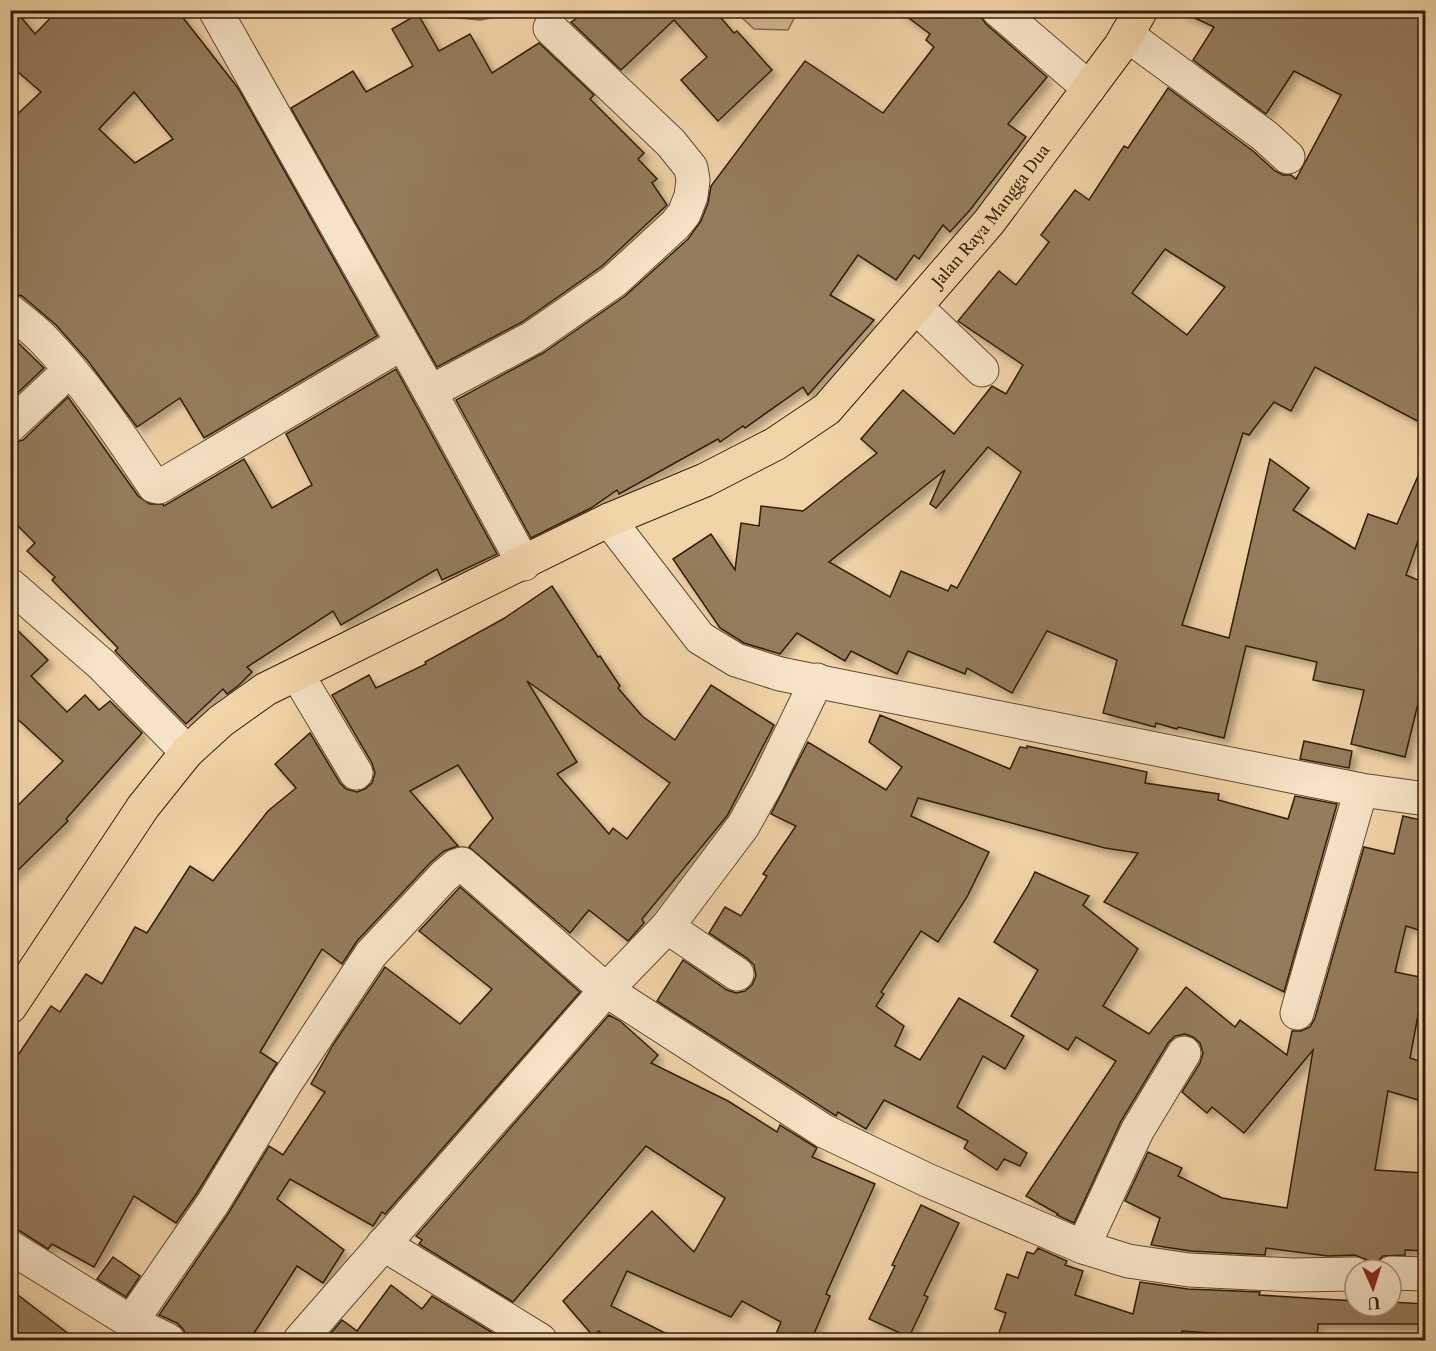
<svg xmlns="http://www.w3.org/2000/svg" width="1436" height="1351" viewBox="0 0 1436 1351" font-family="'Libre Caslon Text',serif">
	<style>
		.green { fill: #d1b58e; stroke: #81694b; stroke-width: 1.5 }
		.water { fill: #b09672; stroke: #7d6648; stroke-width: 1.5 }
		.building { fill: #957c5c; stroke: #311d08; stroke-width: 1.5; fill-rule: evenodd; filter: url(#shadow) }
		.lines { fill: none; stroke-linecap: round; stroke-linejoin: round }
		.minor-casing { stroke: #614b30; stroke-width: 35 }
		.highway-casing { stroke: #311d08; stroke-width: 35 }
		.minor { stroke: #f7e3c7; stroke-width: 33 }
		.highway { stroke: #f2d4a9; stroke-width: 33 }
		.labels { text-anchor: middle; dominant-baseline: central; stroke-width: 4.5; stroke-linejoin: round; paint-order: stroke }
		.street-label { font-size: 16px; fill: #311d08; stroke: #f7e3c7 }
	</style>
	<defs>
		<filter id="shadow"><feDropShadow dx="5.5" dy="5.5" stdDeviation="3" flood-color="#0004"/></filter>
	</defs>
	<rect width="100%" height="100%" fill="#f2d4a9"/>
	<filter id="stains"><feTurbulence type="fractalNoise" baseFrequency=".00333" numOctaves="4"/><feColorMatrix values="0 0 0 0 .2 0 0 0 0 .09 0 0 0 0 .02 0 0 0 .5 -.17"/></filter>
	<radialGradient id="worn" r=".72"><stop offset=".6" stop-color="#630" stop-opacity="0"/><stop offset="1" stop-color="#630" stop-opacity=".3"/></radialGradient>
	<polygon class="green" points="735,11 798,11 788,30 754,29"/>
	<polygon class="water" points="402,11 523,11 481,20 431,16"/>
	<g class="building">
		<path d="M 10,10 L 15,10 L 35,34 L 58,10 L 177,10 L 238,88 L 377,336 L 204,438 L 180,398 L 137,427 L 88,361 L 56,325 L 22,296 L 10,293 L 10,121 L 41,92 L 10,65 ZM 134,92 L 173,139 L 135,163 L 99,129 Z"/>
		<polygon points="589,10 714,10 734,33 737,31 772,70 718,121 681,80 707,57 674,20 621,70 571,22"/>
		<polygon points="898,10 980,10 981,17 986,24 1047,77 1008,124 1026,137 970,210 950,232 943,225 919,259 914,255 896,280 858,255 830,295 874,320 808,395 803,387 745,428 743,426 720,442 718,439 619,494 617,490 591,508 531,538 456,400 543,353 625,296 688,239 701,221 708,203 711,186 805,61 883,113 934,47 926,40 930,34"/>
		<path d="M 1178,10 L 1425,10 L 1425,425 L 1315,367 L 1291,411 L 1274,402 L 1249,435 L 1243,433 L 1182,625 L 1229,638 L 1270,459 L 1309,488 L 1293,510 L 1355,549 L 1368,514 L 1397,524 L 1425,460 L 1425,521 L 1406,575 L 1425,583 L 1425,675 L 1405,757 L 1351,744 L 1364,690 L 1313,680 L 1317,662 L 1246,646 L 1224,738 L 1178,727 L 1177,729 L 1156,723 L 1155,727 L 1103,713 L 1117,660 L 1047,631 L 1012,693 L 967,668 L 965,674 L 908,651 L 897,674 L 851,651 L 845,661 L 797,633 L 780,654 L 744,643 L 720,628 L 673,559 L 711,534 L 735,570 L 741,523 L 759,526 L 761,506 L 803,511 L 877,453 L 861,439 L 903,390 L 954,434 L 992,386 L 1006,394 L 1023,365 L 958,321 L 999,271 L 1016,285 L 1049,242 L 1041,235 L 1075,190 L 1089,200 L 1124,146 L 1128,148 L 1168,88 L 1253,151 L 1275,171 L 1283,175 L 1291,175 L 1296,179 L 1341,95 L 1294,71 L 1266,114 L 1193,60 L 1214,27 ZM 1165,249 L 1225,287 L 1187,335 L 1132,293 ZM 988,447 L 1021,472 L 957,588 L 951,585 L 948,591 L 901,571 L 890,597 L 829,562 L 945,470 L 930,504 L 936,508 Z"/>
		<polygon points="418,14 439,51 470,34 492,73 539,43 594,95 590,99 644,153 638,159 657,179 652,183 667,205 602,266 522,322 437,367 291,108 353,71 366,92 413,66 392,29"/>
		<polygon points="10,335 44,368 10,400"/>
		<polygon points="396,369 497,554 442,580 437,569 341,625 333,611 247,667 252,672 239,685 227,694 223,689 186,724 115,651 118,648 52,580 55,577 27,551 35,543 10,518 10,444 23,440 68,397 138,496 150,504 163,504 164,506 244,459 272,508 312,485 286,434"/>
		<path d="M 552,586 L 598,657 L 600,656 L 620,686 L 618,688 L 642,716 L 675,740 L 711,685 L 774,725 L 727,816 L 642,919 L 644,923 L 628,941 L 589,910 L 570,933 L 469,847 L 493,818 L 458,765 L 410,791 L 458,846 L 444,851 L 430,863 L 357,941 L 342,964 L 322,949 L 260,1052 L 277,1063 L 197,1193 L 176,1223 L 134,1196 L 94,1267 L 52,1244 L 48,1249 L 20,1231 L 10,1228 L 10,1067 L 51,1006 L 60,1012 L 86,974 L 102,984 L 135,927 L 147,933 L 190,866 L 213,881 L 268,811 L 296,788 L 275,764 L 310,733 L 340,783 L 346,789 L 357,792 L 365,789 L 372,783 L 375,773 L 372,763 L 332,695 L 369,675 L 376,688 L 426,664 L 425,662 L 503,619 ZM 527,681 L 670,783 L 627,839 L 613,828 L 609,834 L 557,774 L 577,762 Z"/>
		<polygon points="10,623 48,660 31,676 67,712 85,695 99,710 110,701 142,733 66,819 68,821 10,878 10,813 63,761 10,712"/>
		<polygon points="880,715 1010,769 1020,747 1027,748 1027,746 1147,772 1145,783 1219,794 1218,800 1288,819 1295,796 1337,804 1284,992 1104,902 1138,853 1105,848 918,798 911,816 989,852 967,897 938,942 921,931 881,992 884,994 876,1006 904,1026 895,1046 920,1060 959,998 1024,1036 1005,1069 983,1056 957,1107 1027,1153 1020,1166 1004,1159 997,1170 964,1148 968,1141 884,1100 866,1129 838,1112 836,1116 657,1001 683,960 727,990 736,993 745,991 752,985 756,976 754,965 747,958 709,933 725,907 741,916 767,876 763,874 796,826 771,814 808,742 886,790 902,767 869,742"/>
		<polygon points="1304,741 1352,751 1349,768 1300,759"/>
		<polygon points="1403,816 1425,821 1425,932 1406,926 1395,972 1425,978 1410,1058 1425,1063 1425,1102 1388,1091 1375,1170 1425,1173 1425,1251 1405,1250 1405,1255 1383,1256 1377,1262 1367,1260 1355,1255 1328,1256 1266,1248 1265,1255 1191,1251 1151,1245 1160,1218 1125,1201 1148,1152 1182,1168 1178,1176 1222,1198 1287,1208 1313,1050 1244,1133 1212,1107 1207,1113 1182,1092 1200,1063 1203,1053 1200,1043 1193,1037 1185,1034 1175,1036 1168,1043 1121,1121 1074,1223 1057,1215 1058,1214 1026,1196 1116,1061 1076,1037 1068,1050 1011,1016 1038,970 994,942 1028,886 1035,872 1089,896 1083,905 1138,949 1103,1006 1149,1034 1186,987 1235,1027 1240,1020 1287,1055 1292,1031 1301,1031 1310,1027 1315,1018 1364,847 1394,854"/>
		<polygon points="460,887 580,992 385,1214 382,1212 373,1226 290,1179 277,1199 344,1250 323,1283 297,1266 249,1341 195,1341 186,1335 183,1329 177,1323 159,1315 228,1214 269,1146 283,1155 325,1092 311,1084 333,1045 385,967 460,1024 492,989 419,931"/>
		<polygon points="609,1015 620,1021 658,1055 651,1063 728,1101 777,1132 780,1125 817,1148 812,1157 875,1184 826,1294 830,1296 811,1341 773,1341 781,1322 742,1301 731,1317 627,1271 611,1306 681,1341 608,1341 599,1331 593,1336 563,1301 652,1211 694,1252 725,1198 646,1146 513,1302 419,1244 422,1240 416,1236"/>
		<polygon points="921,1205 959,1223 924,1295 928,1297 909,1337 869,1319 895,1266 892,1265"/>
		<polygon points="1038,1248 1067,1261 1065,1265 1083,1271 1075,1295 1133,1314 1140,1282 1188,1289 1260,1292 1259,1295 1355,1301 1355,1306 1391,1306 1391,1302 1425,1304 1425,1324 1318,1324 1317,1340 1182,1331 1180,1341 996,1341 1006,1313 995,1309 1007,1274 1018,1278 1027,1252 1034,1254"/>
		<polygon points="113,1257 140,1276 126,1297 97,1279"/>
		<polygon points="391,1285 422,1309 432,1296 503,1339 324,1341 342,1320 357,1331"/>
		<polygon points="10,1289 78,1341 10,1341"/>
	</g>
	<g class="lines">
		<defs>
			<g id="minor">
				<polyline points="215,10 430,392 524,564"/>
				<polyline points="998,10 1089,88"/>
				<polyline points="1127,35 1265,136 1288,157"/>
				<polyline points="916,307 982,370"/>
				<path d="M 10,311 C 21,320 32,328 42,338 C 85,382 120,435 154,486 L 159,487 L 401,344"/>
				<polyline points="430,392 532,338 614,281 675,225 684,214 691,196 693,180 691,168 671,143 550,28"/>
				<polyline points="10,426 70,370"/>
				<polyline points="609,520 700,638 736,660 780,674 1361,790 1426,799"/>
				<polyline points="10,585 101,664 187,752"/>
				<polyline points="297,674 356,773"/>
				<polyline points="667,927 737,974"/>
				<polyline points="1297,1013 1361,790"/>
				<polyline points="383,1244 540,1340"/>
				<polyline points="10,1247 131,1322 168,1340"/>
				<polyline points="1083,1247 1137,1131 1184,1053"/>
				<polyline points="1391,1273 1426,1274"/>
				<polyline points="131,1322 213,1203 285,1084 371,954 444,876 456,866 462,864 606,990 824,1131 927,1180 1083,1247 1128,1261 1189,1270 1294,1275 1355,1274"/>
				<polyline points="300,1340 606,990 667,927 743,826 767,783 817,680"/>
			</g>
			<g id="highway">
				<path id="s1" d="M 10,1007 L 143,807 L 187,752 L 221,721 L 266,689 L 609,520 L 705,480 L 775,444 L 827,409 L 989,222 L 1121,45 L 1141,10"/>
			</g>
		</defs>
		<use href="#minor" class="minor-casing"/>
		<use href="#highway" class="highway-casing"/>
		<use href="#minor" class="minor"/>
		<use href="#highway" class="highway"/>
	</g>
	<g class="labels">
		<g class="street-label">
			<text stroke="none"><textPath href="#s1" startOffset="1293">Jalan Raya Mangga Dua</textPath></text>
		</g>
	</g>
	<rect width="1436" height="1351" fill="none" stroke="#f2d4a9" stroke-width="36"/>
	<rect x="12" y="12" width="1412" height="1327" fill="none" stroke="#311d08" stroke-width="3"/>
	<rect x="18" y="18" width="1400" height="1315" fill="none" stroke="#311d08" stroke-width="1.5"/>
	<g transform="translate(1373 1288) rotate(177)"><circle r="28" fill="#f7e3c7" stroke="#a8947b" stroke-width="1.5"/>
	<path d="M0-4.5L10 22L0 15L-10 22Z" fill="#8f2418"/>
	<text y="-9" font-size="16" font-weight="bold" text-anchor="middle" fill="#311d08">U</text>
	</g>
	<rect width="100%" height="100%" filter="url(#stains)"/>
	<rect width="100%" height="100%" fill="url(#worn)"/>
</svg>
